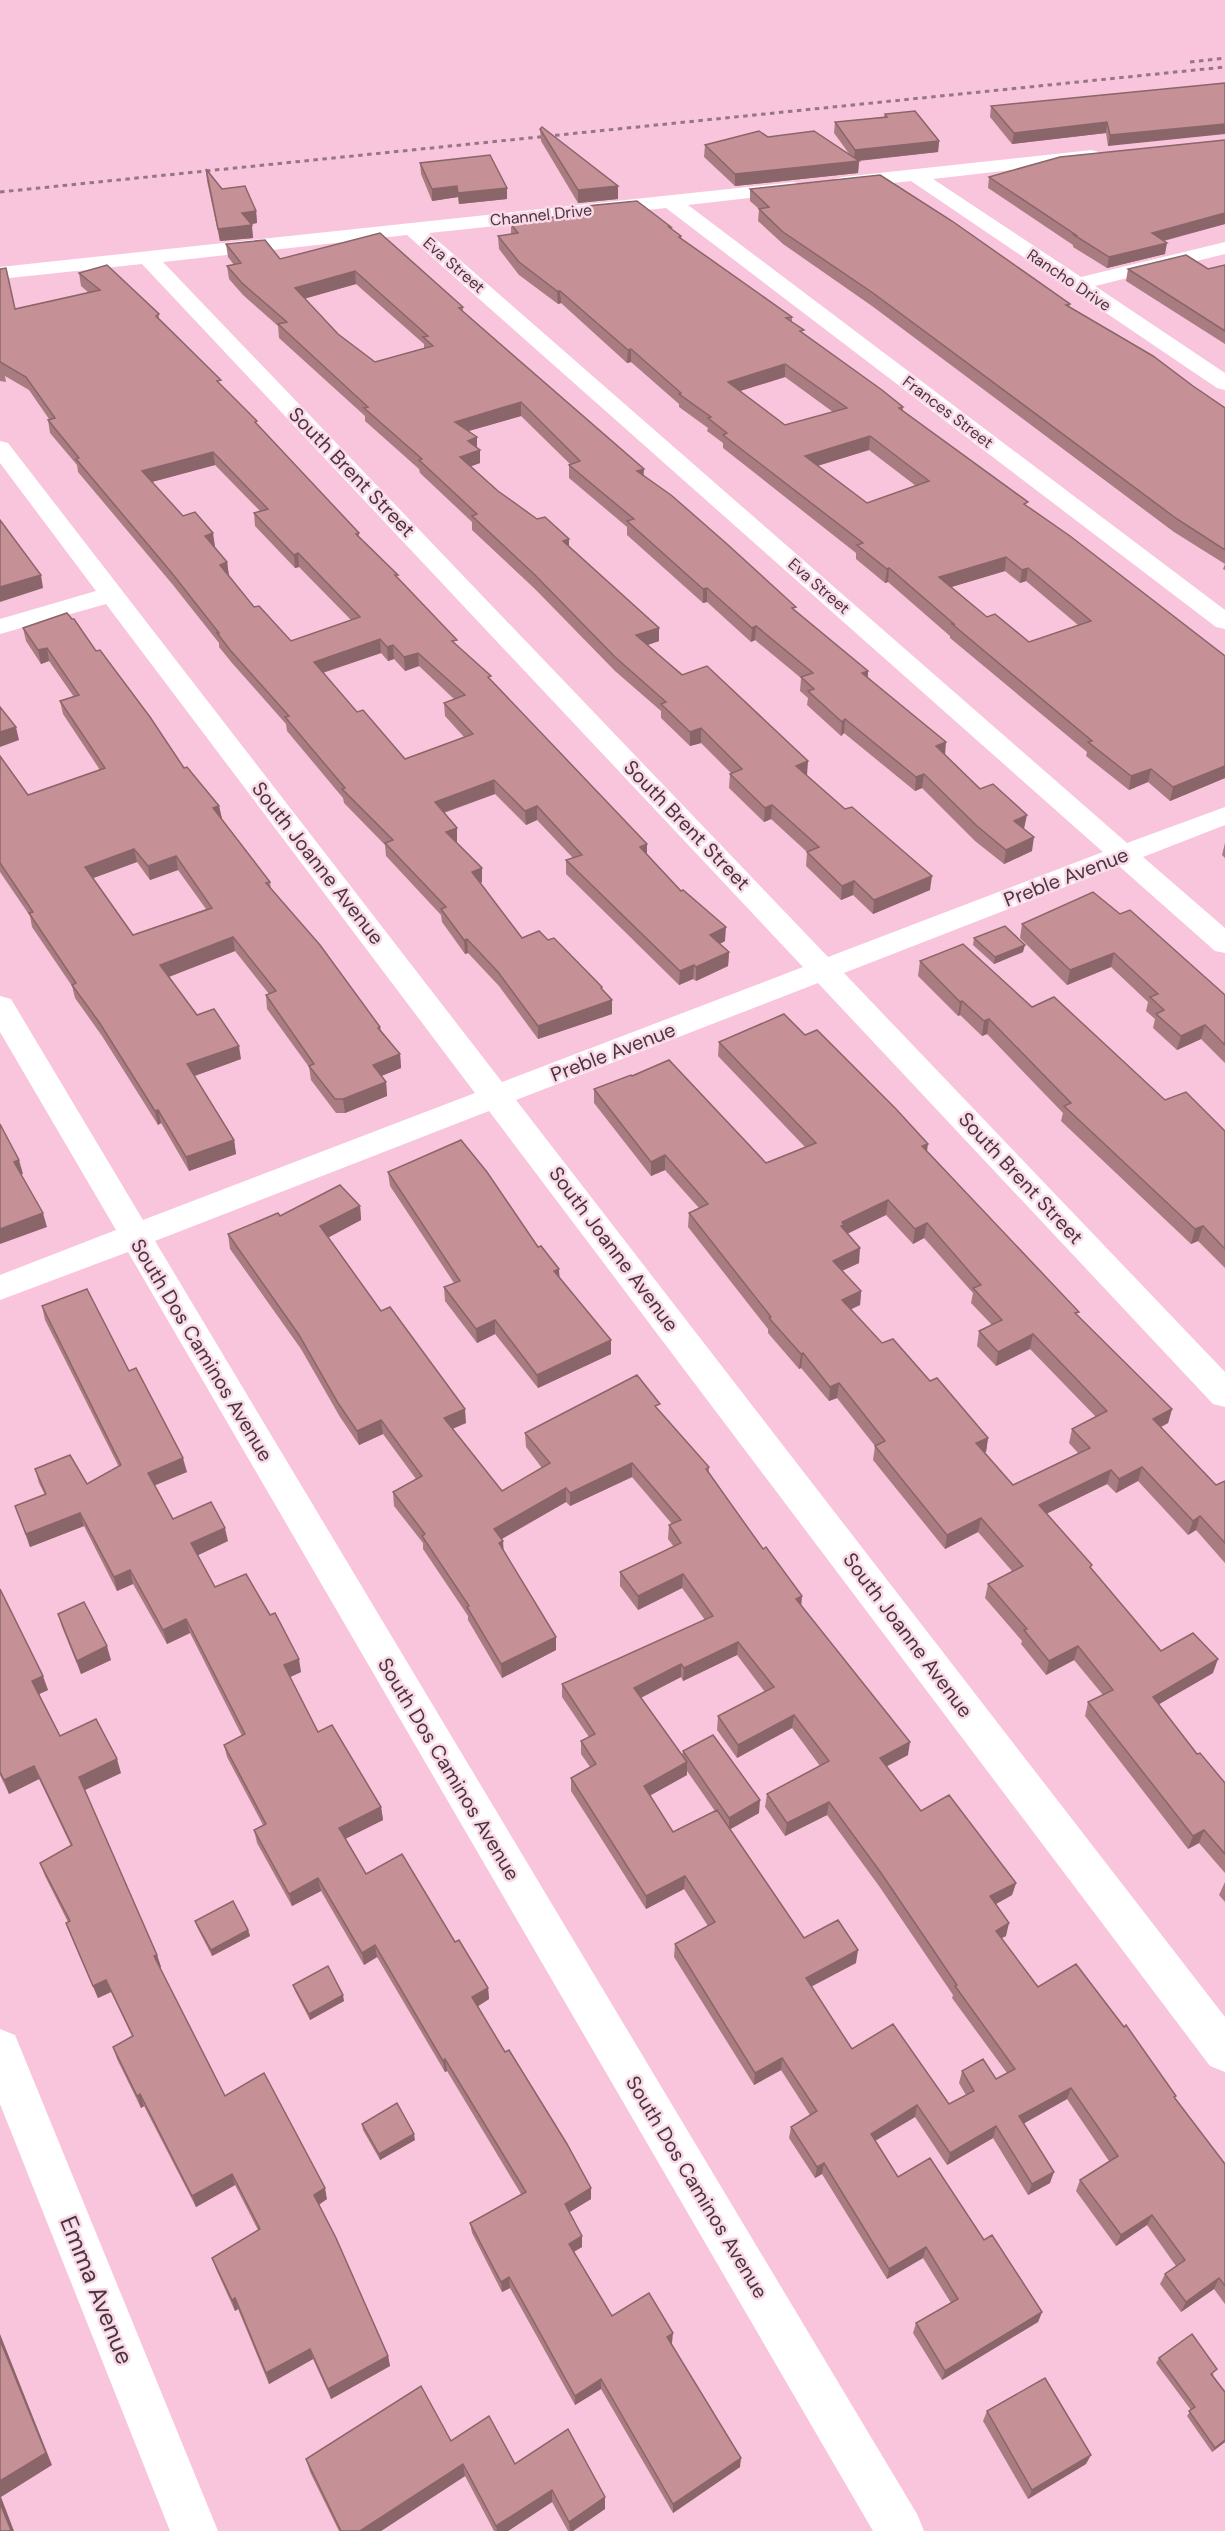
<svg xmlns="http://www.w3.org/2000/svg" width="1225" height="2531" viewBox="0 0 1225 2531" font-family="'DM Sans',sans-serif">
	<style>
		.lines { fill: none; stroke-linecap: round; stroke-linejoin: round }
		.minor { fill: #fff; fill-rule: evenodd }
		.rail { stroke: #977584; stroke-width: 3; stroke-dasharray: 4.5 4.5; stroke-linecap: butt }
		.wall { fill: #a97c81; fill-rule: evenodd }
		.shaded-wall { fill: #8a6569 }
		.building { fill: #c59096; stroke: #8a6569; stroke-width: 1.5; fill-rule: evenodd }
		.labels { text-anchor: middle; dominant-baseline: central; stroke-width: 5; stroke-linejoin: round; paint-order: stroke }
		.far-street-label { font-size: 16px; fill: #4a353e; stroke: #f9d9e7 }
		.street-label { font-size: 20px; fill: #4a353e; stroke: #f9d9e7 }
		.near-street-label { font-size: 24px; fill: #4a353e; stroke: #f9d9e7 }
	</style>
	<rect width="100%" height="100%" fill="#f9c5dc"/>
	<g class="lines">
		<g class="minor">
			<polygon points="1092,150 1099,152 1102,156 1099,160 933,179 1081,277 1225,242 1225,254 1095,286 1225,373 1225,390 1217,388 911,181 842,189 835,187 832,183 835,179 842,177"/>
			<path d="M 794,182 L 801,184 L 804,188 L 801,192 L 688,205 L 1225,610 L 1225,629 L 1216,627 L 666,208 L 429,233 L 1127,843 L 1225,807 L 1225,825 L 1143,857 L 1225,928 L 1225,953 L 1215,951 L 1119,866 L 844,973 L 1225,1372 L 1225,1407 L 1213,1404 L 818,983 L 516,1100 L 1225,2017 L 1225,2072 L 1210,2066 L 489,1111 L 155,1241 L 917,2514 L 924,2531 L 873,2531 L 128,1252 L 0,1300 L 0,1275 L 116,1230 L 0,1032 L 0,996 L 11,999 L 143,1220 L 475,1093 L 106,604 L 0,634 L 0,619 L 96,591 L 0,463 L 0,441 L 8,443 L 502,1082 L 803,967 L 142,264 L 0,279 L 0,267 ZM 407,235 L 1103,852 L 828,957 L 163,262 Z"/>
			<polygon points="0,2029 15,2035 218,2531 170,2531 0,2104"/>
		</g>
		<g class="rail">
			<polyline points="1190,62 1225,58"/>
			<polyline points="0,192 1225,67"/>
		</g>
	</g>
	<g class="wall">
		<polygon points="1225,83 1108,146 1106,133 1012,144 990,117 991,106"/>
		<polygon points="885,114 939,141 938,152 859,161 858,173 735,186 704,157 705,145 768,137 850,155 834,133 835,122 884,117"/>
		<polygon points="540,129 618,186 618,199 578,203 541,141"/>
		<polygon points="1225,140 1225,224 1164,241 1165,254 1107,268 1073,247 1073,245 988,188 989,177"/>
		<polygon points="420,163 507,188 507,199 459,204 458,197 432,201 421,174"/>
		<polygon points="206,169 222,189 256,211 257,223 251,224 253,238 220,241 207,181"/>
		<polygon points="750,189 1070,304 1069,307 1193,386 1225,408 1225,570 1223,569 1225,564 1174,532 872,306 783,244 758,221 759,209 750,201"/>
		<path d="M 587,206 L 671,227 L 671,229 L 681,236 L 681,239 L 792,317 L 792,322 L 804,334 L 903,407 L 903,411 L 1027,506 L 1225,656 L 1225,778 L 1170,801 L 1148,782 L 1129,790 L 1086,756 L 1087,752 L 950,638 L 950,636 L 888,582 L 885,583 L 856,559 L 856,553 L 723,448 L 723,443 L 707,431 L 708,428 L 679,407 L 679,404 L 631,362 L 627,363 L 561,303 L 558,304 L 519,275 L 499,249 L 498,236 L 511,234 L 511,224 L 587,211 ZM 785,377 L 833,412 L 785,425 L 740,391 ZM 869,450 L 916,486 L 867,503 L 817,466 ZM 1005,571 L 1020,583 L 1026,581 L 1078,625 L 1029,642 L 987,617 L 951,587 Z"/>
		<path d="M 380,233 L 463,307 L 463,311 L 644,475 L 795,611 L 868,671 L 868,677 L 945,755 L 1024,829 L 1032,851 L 1004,864 L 975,841 L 922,788 L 915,791 L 844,733 L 841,736 L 807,705 L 808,698 L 800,691 L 801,678 L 755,640 L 751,642 L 707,602 L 703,603 L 627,535 L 627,527 L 569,478 L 569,465 L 570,464 L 521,416 L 468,431 L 477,448 L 480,450 L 480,463 L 471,466 L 498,491 L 569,547 L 659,628 L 659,641 L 647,645 L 807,776 L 930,890 L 873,914 L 853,895 L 841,900 L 806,866 L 807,852 L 771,819 L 764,822 L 729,788 L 730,774 L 731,773 L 701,743 L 690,746 L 661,718 L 661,711 L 615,671 L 535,589 L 472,530 L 472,522 L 420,473 L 419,469 L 365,421 L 365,416 L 279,338 L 278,326 L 243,295 L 229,279 L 227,266 L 234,265 L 228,257 L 226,244 L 280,259 ZM 356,284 L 424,344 L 424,348 L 375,362 L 338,334 L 304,299 Z"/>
		<polygon points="1225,265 1225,344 1126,281 1128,269 1208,269"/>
		<path d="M 0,269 L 15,309 L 89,293 L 81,286 L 79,273 L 159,314 L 159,319 L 359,533 L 359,537 L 398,578 L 457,646 L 491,680 L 725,941 L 720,944 L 729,952 L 728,966 L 696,981 L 693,979 L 679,985 L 566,874 L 566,860 L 573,858 L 537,820 L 526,825 L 495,794 L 444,813 L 457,842 L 456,842 L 482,882 L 480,883 L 522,938 L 548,940 L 602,987 L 602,990 L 612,1014 L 538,1039 L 499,986 L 468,953 L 465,954 L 442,922 L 441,915 L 386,856 L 385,845 L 344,803 L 343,798 L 287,731 L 286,724 L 232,663 L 219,647 L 219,643 L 173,585 L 78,472 L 77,465 L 50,433 L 48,420 L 49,419 L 29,390 L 5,376 L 6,382 L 0,381 ZM 215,465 L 260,511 L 254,513 L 255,526 L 295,568 L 299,567 L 351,620 L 291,641 L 254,607 L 229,576 L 227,562 L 214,547 L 215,546 L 183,516 L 152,482 ZM 381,653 L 388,661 L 394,659 L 405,671 L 419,666 L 454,699 L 444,703 L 445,716 L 464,737 L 405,759 L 357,712 L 323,673 Z"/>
		<path d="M 23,628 L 96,651 L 184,768 L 219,806 L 222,819 L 270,882 L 271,889 L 380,1027 L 381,1030 L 400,1054 L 401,1068 L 381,1076 L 386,1082 L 387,1096 L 345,1113 L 336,1113 L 311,1080 L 309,1067 L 267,1009 L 266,995 L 269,994 L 235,951 L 169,977 L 197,1015 L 241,1059 L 194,1076 L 234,1140 L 236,1154 L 189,1171 L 161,1123 L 158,1125 L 102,1036 L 75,998 L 72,986 L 32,927 L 30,916 L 0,872 L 0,756 L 28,795 L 100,770 L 63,714 L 60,701 L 74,697 L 49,661 L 41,664 L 26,641 ZM 137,862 L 150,880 L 178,870 L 206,909 L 133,935 L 93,878 Z"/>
		<polygon points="1225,843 1225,858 1222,855"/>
		<polygon points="1120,914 1225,995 1225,1063 1201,1039 1177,1050 1153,1028 1155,1019 1146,1011 1148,1002 1111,967 1067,985 1020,938 1022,924"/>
		<polygon points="974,938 1023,952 994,964 973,945"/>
		<polygon points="920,961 1032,1007 1165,1100 1225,1131 1225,1268 1198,1241 1191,1244 1061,1121 1063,1113 987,1034 982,1036 960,1015 958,1016 918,976"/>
		<path d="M 805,1035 L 927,1152 L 1078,1316 L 1172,1409 L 1168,1423 L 1160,1427 L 1216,1485 L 1225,1481 L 1225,1563 L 1196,1530 L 1188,1535 L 1138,1481 L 1116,1493 L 1107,1484 L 1047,1513 L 1091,1569 L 1161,1651 L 1213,1673 L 1159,1704 L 1197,1754 L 1225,1783 L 1225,1873 L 1199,1843 L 1188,1849 L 1085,1716 L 1088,1702 L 1103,1695 L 1074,1660 L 1046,1675 L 1021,1644 L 1022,1641 L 985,1598 L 988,1584 L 1012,1571 L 978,1532 L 945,1549 L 873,1460 L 875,1446 L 837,1398 L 829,1401 L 801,1368 L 799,1369 L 768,1333 L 768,1329 L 688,1227 L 689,1213 L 699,1208 L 665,1170 L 651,1176 L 594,1103 L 594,1089 L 632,1076 L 766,1163 L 805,1147 L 718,1056 L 719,1042 ZM 886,1215 L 913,1244 L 924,1238 L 973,1293 L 971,1303 L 992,1325 L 979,1331 L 977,1346 L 996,1366 L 1030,1349 L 1096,1417 L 1072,1429 L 1069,1443 L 1078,1453 L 1013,1485 L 984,1452 L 986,1452 L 988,1438 L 930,1381 L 882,1343 L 851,1309 L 860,1305 L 861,1291 L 842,1271 L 859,1263 L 847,1233 Z"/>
		<polygon points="388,1172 538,1247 559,1269 559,1278 611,1354 538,1388 495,1334 477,1343 445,1301 444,1287 454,1283 390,1186"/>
		<path d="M 360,1206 L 361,1220 L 328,1237 L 381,1311 L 466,1423 L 452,1429 L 502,1491 L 542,1468 L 526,1447 L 525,1433 L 660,1411 L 709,1467 L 709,1472 L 801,1605 L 908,1755 L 887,1766 L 921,1811 L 1016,1883 L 1012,1895 L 996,1904 L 1006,1936 L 1001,1938 L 1038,1987 L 1176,2096 L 1175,2098 L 1225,2164 L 1225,2304 L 1214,2289 L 1181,2312 L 1160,2284 L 1165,2274 L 1176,2266 L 1147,2225 L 1116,2246 L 1076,2191 L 1080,2180 L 1109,2161 L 1067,2099 L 1024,2123 L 1050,2183 L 1028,2195 L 993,2138 L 947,2165 L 915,2117 L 875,2141 L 898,2177 L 984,2240 L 1042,2312 L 1038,2322 L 942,2380 L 913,2333 L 916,2323 L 951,2303 L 923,2258 L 887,2279 L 822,2174 L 815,2178 L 789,2138 L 791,2127 L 810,2115 L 781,2070 L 754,2085 L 674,1957 L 675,1944 L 708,1926 L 684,1889 L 646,1909 L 571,1791 L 571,1778 L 590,1767 L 581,1754 L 581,1741 L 589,1737 L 562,1697 L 562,1684 L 705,1620 L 682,1588 L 638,1610 L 620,1586 L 620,1572 L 674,1547 L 668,1539 L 669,1525 L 672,1524 L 632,1477 L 570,1506 L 566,1502 L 501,1539 L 503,1541 L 503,1551 L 556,1650 L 502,1678 L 468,1620 L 468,1616 L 423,1549 L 423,1543 L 394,1506 L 393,1492 L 416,1479 L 383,1434 L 359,1445 L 340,1417 L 301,1349 L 230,1249 L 228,1234 L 280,1216 ZM 737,1655 L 765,1692 L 718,1716 L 717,1730 L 737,1758 L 792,1728 L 820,1766 L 767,1794 L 765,1807 L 785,1836 L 827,1815 L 879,1886 L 953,1995 L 952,1998 L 1007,2073 L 996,2079 L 962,2071 L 959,2083 L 966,2095 L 949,2104 L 852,2049 L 811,1987 L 856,1963 L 804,1938 L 730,1829 L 759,1813 L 683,1751 L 682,1755 L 641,1698 L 681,1677 L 683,1681 ZM 687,1771 L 715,1811 L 673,1832 L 650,1795 L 687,1775 Z"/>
		<polygon points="42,1306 129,1371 187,1472 154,1485 173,1519 228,1541 198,1555 215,1587 301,1672 290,1677 318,1732 381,1807 383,1820 345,1839 366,1874 455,1942 488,1988 489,1999 477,2007 591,2188 591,2199 569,2212 582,2247 574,2252 612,2316 672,2343 672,2344 740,2467 673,2513 601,2389 575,2405 510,2288 502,2292 472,2233 470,2223 521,2194 447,2071 445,2072 377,1957 364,1965 321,1891 292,1906 257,1843 254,1830 263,1825 227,1757 224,1745 242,1736 190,1633 167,1644 133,1584 117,1591 84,1526 30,1547 15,1506 45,1495 39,1483 35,1469 87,1484 119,1467 45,1320"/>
		<polygon points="0,1589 48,1690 39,1694 60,1736 121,1773 84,1790 157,1955 161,1967 160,1968 225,2096 327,2199 319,2205 388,2356 390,2366 331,2399 313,2359 269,2384 238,2309 235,2311 216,2269 212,2258 258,2230 235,2185 196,2207 144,2106 141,2108 117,2059 113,2047 132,2036 111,1992 98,1998 71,1936 66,1923 68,1922 45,1876 40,1863 71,1846 39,1779 9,1794 0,1775"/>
		<polygon points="58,1614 111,1660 81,1674 62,1627"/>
		<polygon points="1225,1882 1225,1902 1219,1895"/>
		<polygon points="195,1921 248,1930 250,1936 212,1956 197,1927"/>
		<polygon points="293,1985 344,2001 310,2020 295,1991"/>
		<polygon points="362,2124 415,2140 380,2160 363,2130"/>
		<polygon points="1159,2358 1214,2374 1213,2375 1225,2392 1225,2442 1212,2452 1187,2416 1191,2410 1156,2363"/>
		<polygon points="987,2411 1086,2464 1028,2499 983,2421"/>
		<polygon points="451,2441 515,2464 605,2509 573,2531 568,2531 552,2502 508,2531 494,2531 465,2476 381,2531 339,2531 310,2472 306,2459"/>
	</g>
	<g class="shaded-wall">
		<polygon points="1107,122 1106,133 1012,144 1014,133"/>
		<polygon points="1225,124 1225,134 1108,146 1110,135"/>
		<polygon points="939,141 938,152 854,161 855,150"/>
		<polygon points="859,161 858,173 735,186 735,174"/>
		<polygon points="457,186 458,197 432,201 432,189"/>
		<polygon points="618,186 618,199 578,203 578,190"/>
		<polygon points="507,188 507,199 459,204 458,193"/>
		<polygon points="256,211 257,223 243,225 242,213"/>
		<polygon points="1225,213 1225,224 1150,244 1152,233"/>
		<polygon points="252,225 253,238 220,241 218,229"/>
		<polygon points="1167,243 1165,254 1107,268 1109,257"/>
		<polygon points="355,271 356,284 296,301 295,288"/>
		<polygon points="557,291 560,291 561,303 558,304"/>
		<polygon points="631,349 631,362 627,363 628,350"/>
		<polygon points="785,364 785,377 727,395 728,382"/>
		<polygon points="521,402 521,416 455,435 455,422"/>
		<polygon points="870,436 869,450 804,470 805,456"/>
		<polygon points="477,437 477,450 480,450 480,463 461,470 460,457 468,441"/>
		<polygon points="213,452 215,465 144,484 142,471"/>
		<polygon points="644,469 643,482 637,471"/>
		<polygon points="213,533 215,546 207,549 205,536"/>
		<polygon points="569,539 569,553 563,541"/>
		<polygon points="298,553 299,567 295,568 294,555"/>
		<polygon points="1006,557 1005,571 938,591 939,577"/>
		<polygon points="227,562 229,576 220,565"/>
		<polygon points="889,568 888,582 885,583 887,569"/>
		<polygon points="1028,568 1026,581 1020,583 1022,570"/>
		<polygon points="41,575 43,588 0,602 0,587"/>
		<polygon points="707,588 707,602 703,603 703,589"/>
		<polygon points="756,626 755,640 751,642 752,628"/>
		<polygon points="659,628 659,641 636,649 636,635"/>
		<polygon points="380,639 381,653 315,675 314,662"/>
		<polygon points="393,645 394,659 388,661 387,647"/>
		<polygon points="47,648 49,661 41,664 38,650"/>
		<polygon points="418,653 419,666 405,671 404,657"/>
		<polygon points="868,671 867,685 862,673"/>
		<polygon points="845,719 844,733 841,736 842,722"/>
		<polygon points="16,727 19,740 0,747 0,732"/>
		<polygon points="701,728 701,743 690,746 690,732"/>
		<polygon points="946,742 945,756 936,746"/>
		<polygon points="808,761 807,776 796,766"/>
		<polygon points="1225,766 1225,778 1170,801 1173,787"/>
		<polygon points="1151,769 1148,782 1129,790 1131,776"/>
		<polygon points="924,774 922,788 915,791 916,777"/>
		<polygon points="494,780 495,794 436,815 435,802"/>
		<polygon points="772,805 771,819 764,822 765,808"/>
		<polygon points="219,806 222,819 213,808"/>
		<polygon points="537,806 537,820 526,825 525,811"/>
		<polygon points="1027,815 1024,829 1014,821"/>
		<polygon points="457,828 457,842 447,845 446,832"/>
		<polygon points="1034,837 1032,851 1004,864 1006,850"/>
		<polygon points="647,844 647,858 640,847"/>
		<polygon points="134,849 137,862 88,880 85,867"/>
		<polygon points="176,856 178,870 150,880 148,866"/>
		<polygon points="482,868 482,882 473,886 472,872"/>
		<polygon points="932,876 930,890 873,914 874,900"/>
		<polygon points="854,881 853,895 841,900 842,886"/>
		<polygon points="726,927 725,941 710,949 710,935"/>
		<polygon points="233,937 235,951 163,979 160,965"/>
		<polygon points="467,939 468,953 465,954 464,940"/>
		<polygon points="1025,945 1023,952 994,964 995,957"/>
		<polygon points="729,952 728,966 696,981 696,967"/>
		<polygon points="1114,953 1111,967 1067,985 1070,970"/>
		<polygon points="694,965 693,979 679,985 680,971"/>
		<polygon points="612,1000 612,1014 538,1039 538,1026"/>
		<polygon points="962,1001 960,1015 958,1016 960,1002"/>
		<polygon points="989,1019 987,1034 982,1036 984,1021"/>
		<polygon points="1205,1025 1201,1039 1177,1050 1181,1036"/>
		<polygon points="239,1046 241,1059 189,1078 187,1064"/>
		<polygon points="400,1054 401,1068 374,1079 373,1065"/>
		<polygon points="386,1082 387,1096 345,1113 343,1099"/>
		<polygon points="158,1110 161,1123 158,1125 155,1111"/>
		<polygon points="234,1140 236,1154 189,1171 186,1157"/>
		<polygon points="928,1144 926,1158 922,1146"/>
		<polygon points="665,1155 665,1170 651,1176 651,1162"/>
		<polygon points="19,1160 23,1174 18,1175 14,1162"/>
		<polygon points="888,1200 886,1215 843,1236 839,1241 842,1222"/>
		<polygon points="360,1206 361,1220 322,1241 320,1226"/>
		<polygon points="43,1213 47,1227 0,1244 0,1229"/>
		<polygon points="927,1223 924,1238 913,1244 915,1229"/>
		<polygon points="1203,1226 1198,1241 1191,1244 1195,1229"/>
		<polygon points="860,1248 859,1263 832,1275 833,1261"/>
		<polygon points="559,1269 560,1283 554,1271"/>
		<polygon points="861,1291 860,1305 841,1314 842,1300"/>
		<polygon points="495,1320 495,1334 477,1343 476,1329"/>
		<polygon points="1033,1334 1030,1349 996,1366 998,1352"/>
		<polygon points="611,1340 611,1354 538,1388 537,1375"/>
		<polygon points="803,1353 801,1368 799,1369 801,1354"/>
		<polygon points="839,1383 837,1398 829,1401 830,1387"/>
		<polygon points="465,1409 466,1423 445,1432 444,1418"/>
		<polygon points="1172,1409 1168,1423 1149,1434 1153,1419"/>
		<polygon points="381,1420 383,1434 359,1445 357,1431"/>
		<polygon points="988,1438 986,1452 974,1458 976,1443"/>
		<polygon points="183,1458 187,1472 151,1487 148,1473"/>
		<polygon points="632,1463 632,1477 570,1506 570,1493"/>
		<polygon points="1142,1467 1138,1481 1116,1493 1119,1479"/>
		<polygon points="1111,1470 1107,1484 1036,1519 1039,1505"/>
		<polygon points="566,1488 566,1502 495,1543 494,1529"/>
		<polygon points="80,1513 84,1526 30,1547 26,1534"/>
		<polygon points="1200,1516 1196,1530 1188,1535 1193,1521"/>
		<polygon points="981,1518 978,1532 945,1549 947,1535"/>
		<polygon points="225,1528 228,1541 194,1557 191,1543"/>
		<polygon points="503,1541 504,1555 499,1543"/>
		<polygon points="130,1570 133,1584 117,1591 114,1577"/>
		<polygon points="683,1574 682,1588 638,1610 638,1596"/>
		<polygon points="802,1596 801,1609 796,1599"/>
		<polygon points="186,1619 190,1633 167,1644 163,1630"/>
		<polygon points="556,1637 556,1650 502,1678 501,1664"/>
		<polygon points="738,1642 737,1655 683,1681 684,1668"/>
		<polygon points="107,1646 111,1660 81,1674 77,1661"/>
		<polygon points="1078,1646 1074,1660 1046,1675 1049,1661"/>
		<polygon points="299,1659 301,1672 286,1679 284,1665"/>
		<polygon points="1218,1659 1213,1673 1149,1710 1153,1697"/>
		<polygon points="681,1664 681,1677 634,1701 634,1688"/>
		<polygon points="43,1676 48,1690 37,1695 32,1681"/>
		<polygon points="794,1715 792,1728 737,1758 738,1745"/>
		<polygon points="910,1742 908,1755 878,1771 880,1758"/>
		<polygon points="117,1759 121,1773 83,1791 79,1777"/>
		<polygon points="687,1762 687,1775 644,1799 644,1786"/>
		<polygon points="34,1766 39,1779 9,1794 4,1780"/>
		<polygon points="760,1800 759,1813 729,1830 729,1818"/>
		<polygon points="829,1802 827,1815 785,1836 787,1823"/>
		<polygon points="381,1807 383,1820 341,1841 339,1828"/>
		<polygon points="1204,1830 1199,1843 1188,1849 1193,1836"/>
		<polygon points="685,1876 684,1889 646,1909 646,1896"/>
		<polygon points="318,1878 321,1891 292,1906 289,1894"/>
		<polygon points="1016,1883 1012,1895 987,1909 990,1896"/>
		<polygon points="1009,1923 1006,1936 992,1943 996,1931"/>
		<polygon points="248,1930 250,1936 212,1956 211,1950"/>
		<polygon points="375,1945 377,1957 364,1965 362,1953"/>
		<polygon points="858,1950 856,1963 804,1990 806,1978"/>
		<polygon points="157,1955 161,1967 158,1969 154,1956"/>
		<polygon points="106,1980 111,1992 98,1998 93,1986"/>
		<polygon points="488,1988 489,1999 473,2009 472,1997"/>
		<polygon points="343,1995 344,2001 310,2020 309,2014"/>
		<polygon points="782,2058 781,2070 754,2085 755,2073"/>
		<polygon points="445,2059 447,2071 445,2072 443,2061"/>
		<polygon points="1071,2088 1067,2099 1016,2128 1019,2116"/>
		<polygon points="140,2094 144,2106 141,2108 137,2096"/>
		<polygon points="917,2105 915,2117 868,2145 871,2134"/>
		<polygon points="996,2126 993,2138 947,2165 950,2153"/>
		<polygon points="414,2134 415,2140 380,2160 379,2154"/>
		<polygon points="824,2163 822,2174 815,2178 817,2167"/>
		<polygon points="1054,2172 1050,2183 1028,2195 1032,2184"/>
		<polygon points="232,2174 235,2185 196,2207 192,2196"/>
		<polygon points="325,2188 327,2199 316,2206 314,2195"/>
		<polygon points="591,2188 591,2199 565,2215 565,2204"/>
		<polygon points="1152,2215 1147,2225 1116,2246 1121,2235"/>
		<polygon points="582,2236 582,2247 569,2254 569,2244"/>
		<polygon points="926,2247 923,2258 887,2279 889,2269"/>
		<polygon points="509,2277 510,2288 502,2292 501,2282"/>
		<polygon points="1219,2278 1214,2289 1181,2312 1186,2302"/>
		<polygon points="235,2298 238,2309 235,2311 232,2300"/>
		<polygon points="1042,2312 1038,2322 942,2380 945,2371"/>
		<polygon points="673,2333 672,2343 667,2347 667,2337"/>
		<polygon points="0,2334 52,2465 1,2497 14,2531 9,2531 0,2503"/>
		<polygon points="310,2349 313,2359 269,2384 266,2373"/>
		<polygon points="388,2356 390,2366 331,2399 328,2389"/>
		<polygon points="601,2379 601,2389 575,2405 575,2396"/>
		<polygon points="1225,2440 1225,2442 1212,2452 1215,2448"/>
		<polygon points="1091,2455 1086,2464 1028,2499 1032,2490"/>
		<polygon points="741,2458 740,2467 673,2513 673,2504"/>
		<polygon points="463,2464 465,2476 381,2531 360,2531"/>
		<polygon points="552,2490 552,2502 508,2531 497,2531 496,2526"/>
		<polygon points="605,2497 605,2509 573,2531 570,2531 569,2522"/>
	</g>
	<g class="building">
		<polygon points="1225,83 1225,124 1110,135 1107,122 1014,133 991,106"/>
		<polygon points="915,111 939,141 855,150 835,122 887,117 885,114"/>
		<polygon points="542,127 618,186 578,190 540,129"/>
		<polygon points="759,131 768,137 814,131 859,161 735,174 705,145"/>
		<polygon points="1225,140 1225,213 1152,233 1167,243 1109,257 1074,235 1076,235 989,177 1060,157"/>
		<polygon points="490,155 507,188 458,193 457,186 432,189 420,163"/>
		<polygon points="206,169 222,189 245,186 256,211 242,213 252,225 218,229"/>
		<polygon points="880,175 952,221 1070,304 1066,305 1153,356 1193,386 1225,408 1225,550 1177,519 873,293 783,232 759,209 769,207 750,189"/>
		<path d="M 637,201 L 671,227 L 669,227 L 681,236 L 679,237 L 792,317 L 786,318 L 804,330 L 800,331 L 882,390 L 903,407 L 899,408 L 1028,502 L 1024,504 L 1070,536 L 1225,656 L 1225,766 L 1173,787 L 1151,769 L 1131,776 L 1088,742 L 1092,741 L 952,624 L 954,624 L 889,568 L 887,569 L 857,545 L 863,543 L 723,435 L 727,433 L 708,418 L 711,417 L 679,394 L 681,393 L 631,349 L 628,350 L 560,291 L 557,291 L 519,262 L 498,236 L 518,233 L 511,224 L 590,211 L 587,206 ZM 785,364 L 847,408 L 785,425 L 728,382 ZM 870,436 L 929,481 L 867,503 L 805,456 ZM 1006,557 L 1022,570 L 1028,568 L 1091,621 L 1029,642 L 995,614 L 987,617 L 939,577 Z"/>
		<path d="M 380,233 L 463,307 L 459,308 L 644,469 L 637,471 L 671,495 L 727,544 L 796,607 L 792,608 L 868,671 L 862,673 L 946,742 L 936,746 L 980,789 L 993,784 L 1027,815 L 1014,821 L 1034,837 L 1006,850 L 977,826 L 924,774 L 916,777 L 845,719 L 842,722 L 808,691 L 814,689 L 801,677 L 813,673 L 756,626 L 752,628 L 707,588 L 703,589 L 627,521 L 634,519 L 569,465 L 580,461 L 521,402 L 455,422 L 477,437 L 468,441 L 480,450 L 460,457 L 498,491 L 537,519 L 545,517 L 569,539 L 563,541 L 659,628 L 636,635 L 682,675 L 707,666 L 808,761 L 796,766 L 845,809 L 852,807 L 932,876 L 874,900 L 854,881 L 842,886 L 807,852 L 819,847 L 772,805 L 765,808 L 730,774 L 742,769 L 701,728 L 690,732 L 661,704 L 666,702 L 615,657 L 535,575 L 472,516 L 477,514 L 419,460 L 422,459 L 364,408 L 368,407 L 278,324 L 287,322 L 242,283 L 227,266 L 241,263 L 226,244 L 265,240 L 280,259 ZM 355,271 L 428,336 L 423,337 L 433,346 L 375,362 L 338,334 L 295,288 Z"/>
		<polygon points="1186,255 1208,269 1225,265 1225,331 1128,269"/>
		<path d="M 107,265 L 159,314 L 156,316 L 221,380 L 217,381 L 257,421 L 255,422 L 359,533 L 356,534 L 398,575 L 395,575 L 457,640 L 452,641 L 491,676 L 488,677 L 647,844 L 640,847 L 681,891 L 683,890 L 726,927 L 710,935 L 729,952 L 696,967 L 694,965 L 680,971 L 566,860 L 582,855 L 537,806 L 525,811 L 494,780 L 435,802 L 457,828 L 446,832 L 482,868 L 472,872 L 522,938 L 539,931 L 548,940 L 554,938 L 602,987 L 601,988 L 612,1000 L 538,1026 L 498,972 L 467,939 L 464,940 L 441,909 L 446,907 L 385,843 L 393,840 L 342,789 L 345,788 L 285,717 L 289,716 L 230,650 L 217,633 L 219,633 L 171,572 L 76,459 L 79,458 L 48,420 L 55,418 L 26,377 L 0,362 L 0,269 L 6,268 L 15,309 L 100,290 L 79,273 ZM 213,452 L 268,509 L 254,513 L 294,555 L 298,553 L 360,617 L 291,641 L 259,606 L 254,607 L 220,565 L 227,562 L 205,536 L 213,533 L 195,512 L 183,516 L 142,471 ZM 380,639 L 387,647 L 393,645 L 404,657 L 418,653 L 465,695 L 444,703 L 473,734 L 405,759 L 363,710 L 357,712 L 314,662 Z"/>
		<polygon points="0,520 41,575 0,587"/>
		<path d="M 67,613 L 72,619 L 74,619 L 96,651 L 100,650 L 150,717 L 184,768 L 187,767 L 219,806 L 213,808 L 270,882 L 266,883 L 320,945 L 380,1027 L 378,1028 L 400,1054 L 373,1065 L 386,1082 L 343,1099 L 335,1099 L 309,1066 L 314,1064 L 266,995 L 276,991 L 233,937 L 160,965 L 197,1015 L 214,1009 L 239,1046 L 187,1064 L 234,1140 L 186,1157 L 158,1110 L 155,1111 L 99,1022 L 72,985 L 76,983 L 29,913 L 33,912 L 0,863 L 0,756 L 28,795 L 105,768 L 60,701 L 79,695 L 47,648 L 38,650 L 23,628 ZM 134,849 L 148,866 L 176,856 L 212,908 L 133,935 L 85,867 Z"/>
		<polygon points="0,707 16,727 0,732"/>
		<polygon points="1093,892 1120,914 1130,910 1225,995 1225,1045 1205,1025 1181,1036 1156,1014 1164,1010 1150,997 1158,994 1114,953 1070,970 1022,924"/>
		<polygon points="1005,926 1025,945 995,957 974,938"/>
		<polygon points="963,944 1032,1007 1054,997 1165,1100 1186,1092 1225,1131 1225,1249 1203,1226 1195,1229 1064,1106 1071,1103 989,1019 984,1021 962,1001 960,1002 920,961"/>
		<path d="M 784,1014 L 805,1035 L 817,1030 L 896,1109 L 928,1144 L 922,1146 L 1079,1312 L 1075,1313 L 1172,1409 L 1153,1419 L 1216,1485 L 1225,1481 L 1225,1543 L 1200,1516 L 1193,1521 L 1142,1467 L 1119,1479 L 1111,1470 L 1039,1505 L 1092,1565 L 1090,1567 L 1161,1651 L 1193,1633 L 1218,1659 L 1153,1697 L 1197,1754 L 1200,1753 L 1225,1783 L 1225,1854 L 1204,1830 L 1193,1836 L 1088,1702 L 1113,1690 L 1078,1646 L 1049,1661 L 1024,1630 L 1027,1629 L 988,1584 L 1023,1566 L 981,1518 L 947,1535 L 875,1446 L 885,1441 L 839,1383 L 830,1387 L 803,1353 L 801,1354 L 769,1318 L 771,1317 L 689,1213 L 708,1204 L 665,1155 L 651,1162 L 594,1089 L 631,1075 L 632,1076 L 669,1060 L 766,1163 L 816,1143 L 719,1042 ZM 888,1200 L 915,1229 L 927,1223 L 981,1285 L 973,1288 L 1002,1320 L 979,1331 L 998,1352 L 1033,1334 L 1107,1411 L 1072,1429 L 1090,1448 L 1013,1485 L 976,1443 L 988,1438 L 937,1378 L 930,1381 L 893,1339 L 882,1343 L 842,1300 L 861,1291 L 833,1261 L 860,1248 L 841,1226 L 844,1225 L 842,1222 Z"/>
		<polygon points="0,1124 19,1160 14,1162 43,1213 0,1229"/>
		<polygon points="461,1140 487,1172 538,1247 541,1246 559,1269 554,1271 611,1340 537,1375 495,1320 476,1329 444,1287 460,1281 388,1172"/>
		<path d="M 340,1185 L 360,1206 L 320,1226 L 381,1311 L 390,1307 L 465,1409 L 444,1418 L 502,1491 L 550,1463 L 525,1433 L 637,1375 L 660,1404 L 655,1406 L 709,1467 L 706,1469 L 763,1549 L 766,1547 L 802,1596 L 796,1599 L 910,1742 L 880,1758 L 921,1811 L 949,1795 L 1016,1883 L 990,1896 L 1009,1923 L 996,1931 L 1038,1987 L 1076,1964 L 1124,2027 L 1126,2025 L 1176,2096 L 1174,2097 L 1225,2164 L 1225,2286 L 1219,2278 L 1186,2302 L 1165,2274 L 1185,2260 L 1152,2215 L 1121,2235 L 1080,2180 L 1118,2156 L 1071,2088 L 1019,2116 L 1054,2172 L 1032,2184 L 996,2126 L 950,2153 L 917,2105 L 871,2134 L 898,2177 L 930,2158 L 984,2240 L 992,2235 L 1042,2312 L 945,2371 L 916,2323 L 958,2299 L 926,2247 L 889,2269 L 824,2163 L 817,2167 L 791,2127 L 817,2111 L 782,2058 L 755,2073 L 675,1944 L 715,1922 L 685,1876 L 646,1896 L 571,1778 L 596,1764 L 581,1741 L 595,1734 L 562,1684 L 713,1616 L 683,1574 L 638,1596 L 620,1572 L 681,1543 L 669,1525 L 681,1520 L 632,1463 L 570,1493 L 566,1488 L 494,1529 L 503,1541 L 499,1543 L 556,1637 L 501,1664 L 467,1607 L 469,1606 L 422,1536 L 425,1534 L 393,1492 L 422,1476 L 381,1420 L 357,1431 L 338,1403 L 299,1335 L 228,1234 L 278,1213 L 280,1216 ZM 738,1642 L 774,1687 L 718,1716 L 738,1745 L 794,1715 L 829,1761 L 767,1794 L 787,1823 L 829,1802 L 881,1873 L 957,1985 L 955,1986 L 1015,2069 L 996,2079 L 983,2059 L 962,2071 L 974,2091 L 949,2104 L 893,2024 L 852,2049 L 806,1978 L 858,1950 L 838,1920 L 804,1938 L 717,1810 L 673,1832 L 644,1786 L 687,1762 L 634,1688 L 681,1664 L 684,1668 Z"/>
		<polygon points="87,1289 129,1371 136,1368 183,1458 148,1473 173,1519 211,1502 225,1528 191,1543 215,1587 246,1574 270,1615 275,1613 299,1659 284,1665 318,1732 332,1725 381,1807 339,1828 366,1874 402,1854 455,1942 459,1940 488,1988 472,1997 505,2052 509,2050 567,2144 591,2188 565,2204 582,2236 569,2244 612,2316 649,2293 673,2333 667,2337 741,2458 673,2504 601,2379 575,2396 509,2277 501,2282 470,2223 526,2192 445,2059 443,2061 375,1945 362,1953 318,1878 289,1894 254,1830 266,1824 224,1745 245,1734 186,1619 163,1630 130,1570 114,1577 80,1513 26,1534 15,1506 46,1494 35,1469 70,1455 87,1484 121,1465 42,1306"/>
		<polygon points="0,1589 43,1676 32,1681 60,1736 96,1719 117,1759 79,1777 157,1955 154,1956 225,2096 264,2073 325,2188 314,2195 336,2238 388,2356 328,2389 310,2349 266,2373 235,2298 232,2300 212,2258 260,2229 232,2174 192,2196 140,2094 137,2096 113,2047 133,2036 106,1980 93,1986 66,1923 70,1921 40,1863 72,1845 34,1766 4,1780 0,1772"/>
		<polygon points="84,1602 107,1646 77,1661 58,1614"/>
		<polygon points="713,1735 760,1800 729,1818 683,1751"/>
		<polygon points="233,1901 248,1930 211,1950 195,1921"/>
		<polygon points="328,1966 343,1995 309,2014 293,1985"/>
		<polygon points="397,2103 414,2134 379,2154 362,2124"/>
		<polygon points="1192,2334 1217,2369 1211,2374 1225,2392 1225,2440 1215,2448 1189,2411 1195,2407 1159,2358"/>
		<polygon points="0,2340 46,2453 0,2481"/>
		<polygon points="1045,2378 1091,2455 1032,2490 987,2411"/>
		<polygon points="421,2386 451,2441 489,2416 515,2464 568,2429 605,2497 569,2522 552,2490 496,2526 463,2464 360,2531 341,2531 306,2459"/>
		<polygon points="0,2503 11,2530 9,2531 0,2531"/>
	</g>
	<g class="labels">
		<g class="far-street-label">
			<text transform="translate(541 215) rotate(-6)">Channel Drive</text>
			<text transform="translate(454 265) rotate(41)">Eva Street</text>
			<text transform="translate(1069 280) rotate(34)">Rancho Drive</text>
			<text transform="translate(948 412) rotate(37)">Frances Street</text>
			<text transform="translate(819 586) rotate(41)">Eva Street</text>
		</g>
		<g class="street-label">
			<text transform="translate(352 472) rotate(46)">South Brent Street</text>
			<text transform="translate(687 825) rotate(46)">South Brent Street</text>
			<text transform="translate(318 863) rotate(52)">South Joanne Avenue</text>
			<text transform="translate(1066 877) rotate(-21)">Preble Avenue</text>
			<text transform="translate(613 1052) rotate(-21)">Preble Avenue</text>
			<text transform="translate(1021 1178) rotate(47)">South Brent Street</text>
			<text transform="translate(614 1249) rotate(53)">South Joanne Avenue</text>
			<text transform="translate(202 1350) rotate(59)">South Dos Caminos Avenue</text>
			<text transform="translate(908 1635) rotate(53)">South Joanne Avenue</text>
			<text transform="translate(449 1769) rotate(59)">South Dos Caminos Avenue</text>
			<text transform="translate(697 2187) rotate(59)">South Dos Caminos Avenue</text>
		</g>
		<g class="near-street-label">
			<text transform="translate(97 2290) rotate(68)">Emma Avenue</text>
		</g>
	</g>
</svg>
